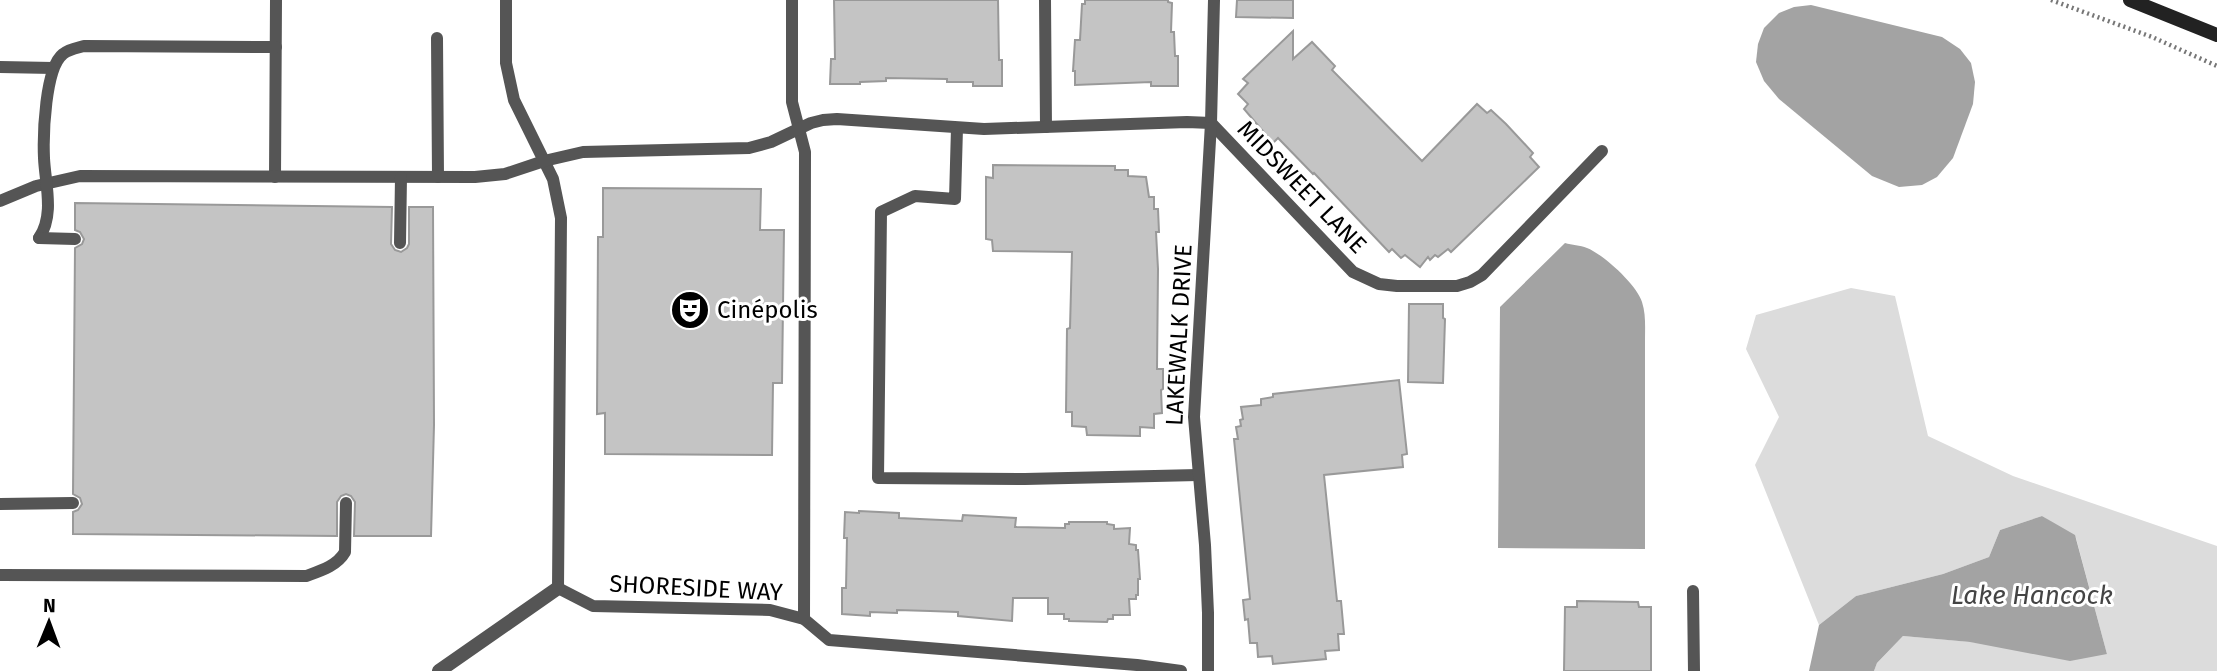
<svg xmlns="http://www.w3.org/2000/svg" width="2217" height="671" viewBox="0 0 2217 671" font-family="'Fira Sans',sans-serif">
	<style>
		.green { fill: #dcdcdc }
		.water { fill: #a3a3a3 }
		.building { fill: #c4c4c4; stroke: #999; stroke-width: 2 }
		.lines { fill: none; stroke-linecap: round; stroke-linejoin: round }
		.path { stroke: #777; stroke-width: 4.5; stroke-dasharray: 2 3.5; stroke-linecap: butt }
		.lane { stroke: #555; stroke-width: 12 }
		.street { stroke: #555; stroke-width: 14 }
		.secondary { stroke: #222; stroke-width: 14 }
		.labels { text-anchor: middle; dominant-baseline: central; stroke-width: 6; stroke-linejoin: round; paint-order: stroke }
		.street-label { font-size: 24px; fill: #000; stroke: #fff }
		.poi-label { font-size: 24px; fill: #000; stroke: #fff; text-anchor: start }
		.water-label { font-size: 26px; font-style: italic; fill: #444; stroke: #fff }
	</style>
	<rect width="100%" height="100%" fill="#fff"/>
	<polygon class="green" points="1851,288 1895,296 1928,436 2013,476 2217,546 2217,671 1874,671 1877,663 1903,636 2107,654 2076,538 2042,516 2000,530 1989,557 1943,574 1856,596 1819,625 1755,465 1779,417 1746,349 1756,315"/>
	<g class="water">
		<polygon points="1811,5 1942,37 1960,49 1971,63 1975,82 1973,104 1953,158 1937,177 1922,185 1899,187 1872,176 1779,99 1764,81 1756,62 1758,44 1764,28 1779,13 1794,7"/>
		<path d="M 1565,243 C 1572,245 1580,245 1587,248 C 1603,254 1637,285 1642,302 C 1646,314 1645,328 1645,341 L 1645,549 L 1498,548 L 1500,307 Z"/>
		<polygon points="2042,516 2075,535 2107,654 2070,661 1970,642 1903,636 1877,663 1874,671 1809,671 1819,625 1856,596 1943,574 1989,557 2000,530"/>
	</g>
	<g class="building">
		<polygon points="834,0 998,0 999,60 1002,60 1002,86 973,86 973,82 947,82 947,79 886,78 886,81 860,82 860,84 830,84 831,59 835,59"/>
		<polygon points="1085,0 1168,0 1168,2 1172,3 1171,32 1174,32 1175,56 1178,56 1178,86 1151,86 1151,82 1075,85 1075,71 1073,71 1075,40 1080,40 1082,4 1085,4"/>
		<polygon points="1237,0 1293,0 1293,18 1236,17"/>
		<polygon points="1293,31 1293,59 1312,42 1335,66 1332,70 1422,161 1477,104 1487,113 1491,110 1506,124 1533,153 1530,157 1539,167 1451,252 1448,249 1438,257 1435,255 1430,260 1428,257 1420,267 1405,255 1401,258 1392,249 1389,252 1314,173 1313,174 1278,138 1273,143 1244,109 1248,104 1238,94 1248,83 1243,79"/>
		<polygon points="993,165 1115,166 1115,170 1128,170 1128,176 1146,177 1149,197 1154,197 1154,209 1158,209 1159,232 1156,232 1158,269 1157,369 1163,369 1163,389 1161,390 1162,413 1154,414 1154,428 1140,427 1140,436 1087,435 1086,427 1072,426 1072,412 1066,412 1067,329 1070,328 1072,252 993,251 992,240 986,239 986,177 993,178"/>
		<polygon points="603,188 761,189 760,230 784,230 782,383 773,383 772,455 605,454 605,413 597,414 598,237 603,237"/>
		<polygon points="75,203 392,207 391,244 395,250 401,252 407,248 409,244 409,207 433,207 434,425 431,536 354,536 355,502 351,496 346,494 341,496 337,502 337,536 73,534 73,512 78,510 82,504 80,498 73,494 75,248 82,244 84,239 80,232 75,230"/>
		<polygon points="1409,304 1443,304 1443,318 1445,319 1443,383 1408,382"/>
		<polygon points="1399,380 1407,454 1402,455 1403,467 1324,475 1337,601 1341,601 1344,634 1338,634 1339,650 1325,651 1326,659 1273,664 1272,656 1258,657 1257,643 1250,643 1248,619 1245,620 1243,600 1250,599 1234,439 1238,439 1236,427 1241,426 1240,420 1243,419 1241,407 1261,405 1261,399 1273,397 1273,394"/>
		<polygon points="859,511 899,513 899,518 962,521 963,515 1016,518 1015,527 1065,528 1065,524 1069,524 1069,522 1107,522 1107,524 1114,525 1114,529 1130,528 1129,544 1136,545 1136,550 1138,550 1140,579 1138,579 1138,595 1136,595 1136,599 1129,599 1130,615 1113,615 1113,619 1108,619 1107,622 1069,621 1069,619 1064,619 1064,614 1048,614 1048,598 1013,598 1012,621 958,616 958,612 930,611 897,610 897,613 870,612 870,616 842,614 842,588 846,588 847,538 844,538 845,512 859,513"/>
		<polygon points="1577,601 1638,602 1639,607 1651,607 1651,671 1564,671 1565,607 1577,607"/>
	</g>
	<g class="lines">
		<polyline class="path" points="2051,0 2152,37 2217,66"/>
		<g class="lane">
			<polyline points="506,0 506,63 514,100 553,179 561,218 558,588 593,606 770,610 804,619 829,640 1137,665 1181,671"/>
			<polyline points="792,0 792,102 805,152 804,619"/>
			<polyline points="1045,0 1046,127"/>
			<polyline points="437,38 438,177"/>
			<polyline points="0,67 53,68"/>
			<polyline points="957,128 955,199 915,196 881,212 878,478 1025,479 1198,475"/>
			<polyline points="275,177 276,0"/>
			<polyline points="0,201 36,186 80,176 475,177 505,174 544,161 583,152 749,148 771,142 811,123 823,120 837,119 984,129 1187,122 1211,123 1353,272 1379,284 1397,286 1457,286 1470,282 1482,275 1602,151"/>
			<path d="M 39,238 C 55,215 45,183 44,158 C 43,135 45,68 63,54 C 69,49 77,48 84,46 L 276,47"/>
			<polyline points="39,238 75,239"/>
			<polyline points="400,243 401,177"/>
			<polyline points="0,504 73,503"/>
			<path d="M 0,575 L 306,576 C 320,571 337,566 345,552 L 346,503"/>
			<polyline points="1693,591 1694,671"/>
			<polyline points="1208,671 1208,613 1205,545 1194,417 1211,123 1214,0"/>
		</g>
		<polyline class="street" points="439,671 558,588"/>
		<polyline class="secondary" points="2130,0 2217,35"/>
	</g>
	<defs>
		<symbol id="theatre-disc" viewBox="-11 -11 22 22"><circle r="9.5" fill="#000" stroke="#fff"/><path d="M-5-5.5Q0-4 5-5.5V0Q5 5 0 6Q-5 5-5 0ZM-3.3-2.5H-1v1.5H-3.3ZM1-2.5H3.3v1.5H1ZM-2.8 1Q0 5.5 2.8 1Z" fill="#fff"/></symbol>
	</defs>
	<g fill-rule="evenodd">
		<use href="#theatre-disc" x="668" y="288" width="44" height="44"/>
	</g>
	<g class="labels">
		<g class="street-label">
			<text transform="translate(1302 187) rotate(46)">MIDSWEET LANE</text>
			<text transform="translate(1179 335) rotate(-87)">LAKEWALK DRIVE</text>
			<text transform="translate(696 588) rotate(3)">SHORESIDE WAY</text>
		</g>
		<g class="poi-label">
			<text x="717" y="310">Cinépolis</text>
		</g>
		<g class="water-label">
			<text x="2032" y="595">Lake Hancock</text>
		</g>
	</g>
	<g transform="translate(49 622) rotate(1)" stroke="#ffffff" stroke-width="5" paint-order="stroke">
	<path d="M0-5L12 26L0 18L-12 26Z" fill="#000000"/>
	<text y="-10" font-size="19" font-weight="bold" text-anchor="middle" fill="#000000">N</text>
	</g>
</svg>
